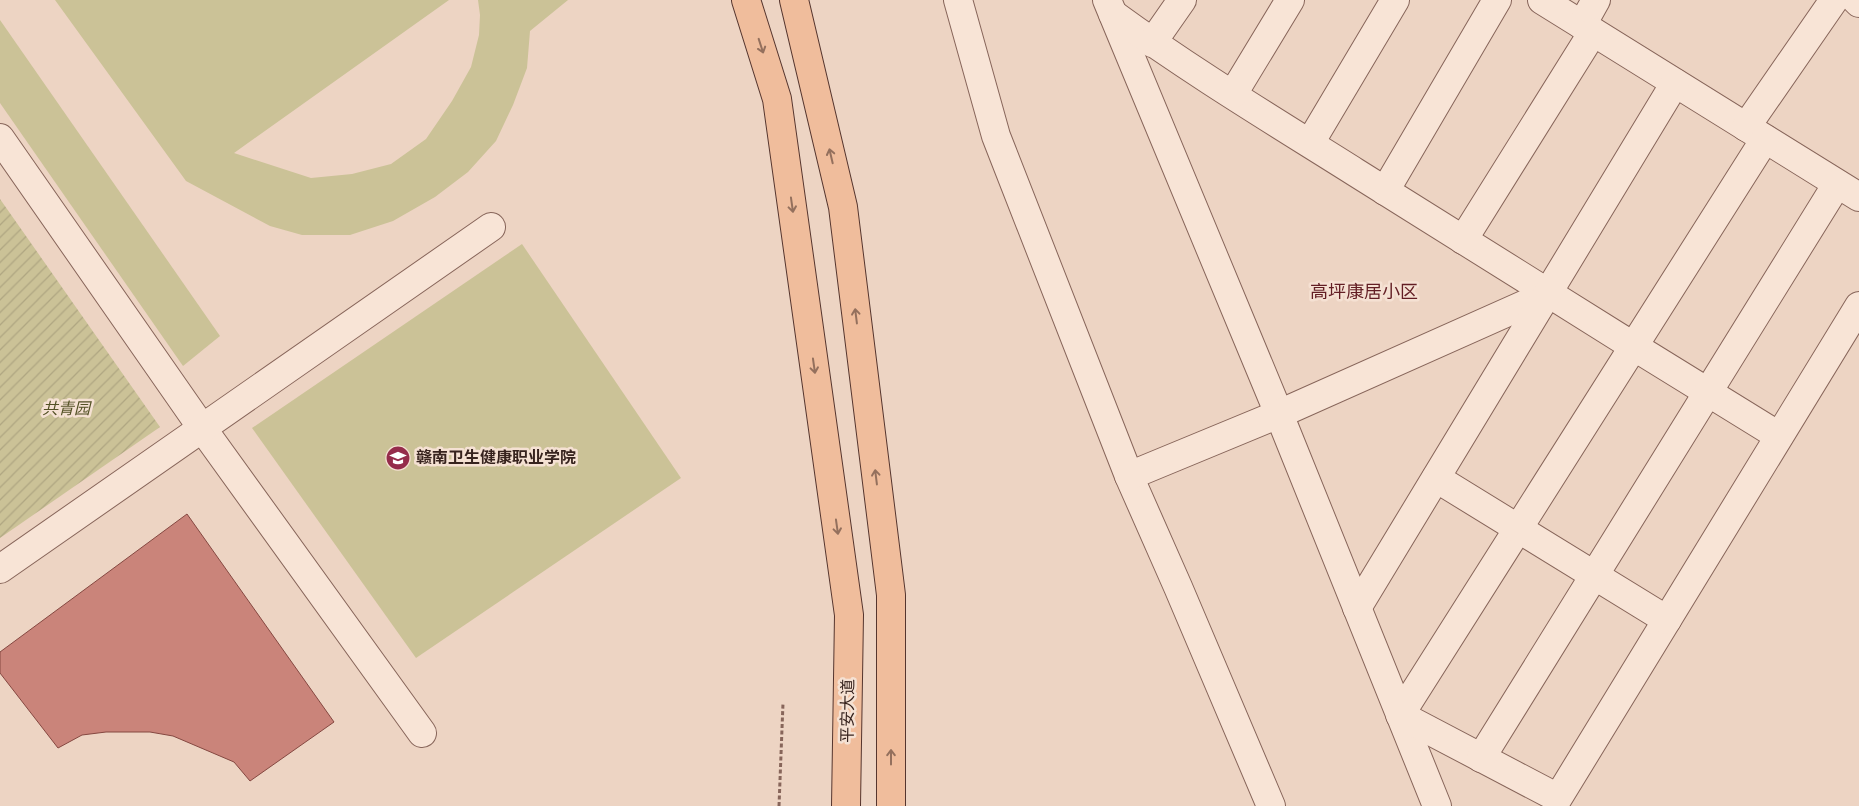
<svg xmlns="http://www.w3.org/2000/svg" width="1859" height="806" viewBox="0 0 1859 806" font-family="Spectral,'Noto Sans SC',serif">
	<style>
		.green { fill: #cbc297 }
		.garden { fill: url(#garden-furrows) }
		.building { fill: #ca847a; stroke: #854841 }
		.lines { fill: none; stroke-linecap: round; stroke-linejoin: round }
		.minor-casing { stroke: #87655a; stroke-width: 30 }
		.primary-casing { stroke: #55352e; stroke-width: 30 }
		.path { stroke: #87655a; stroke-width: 3; stroke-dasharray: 4 2.5; stroke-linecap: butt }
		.minor { stroke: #f8e4d6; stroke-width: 28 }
		.primary { stroke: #f0bd9c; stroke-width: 28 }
		.oneway { stroke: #94705d }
		.labels { text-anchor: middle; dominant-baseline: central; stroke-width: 5; stroke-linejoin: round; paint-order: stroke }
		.park-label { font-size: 16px; font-style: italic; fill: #535125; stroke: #f5e1d3 }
		.poi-label { font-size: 16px; font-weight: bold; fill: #37231e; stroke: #f5e1d3; text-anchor: start }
		.street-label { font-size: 16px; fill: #37231e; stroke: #f5e1d3 }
		.neighbourhood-label { font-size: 18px; fill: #631e24; stroke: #f5e1d3 }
	</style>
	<defs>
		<pattern id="garden-furrows" width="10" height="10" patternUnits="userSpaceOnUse" patternTransform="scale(1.25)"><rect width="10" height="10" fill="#cbc297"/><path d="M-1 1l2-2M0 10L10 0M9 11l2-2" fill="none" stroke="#afa682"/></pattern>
	</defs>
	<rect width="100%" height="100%" fill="#edd4c3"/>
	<g class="green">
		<polygon points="55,0 449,0 234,153 311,178 352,174 391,164 426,139 452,101 471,67 479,35 480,15 478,0 568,0 530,31 527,68 513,105 496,141 468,172 435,197 393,221 350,235 302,235 270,226 186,181"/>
		<polygon points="0,20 220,336 183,366 0,103"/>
		<polygon points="522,244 681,478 416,658 252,428"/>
	</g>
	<polygon class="garden" points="0,199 160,427 0,538"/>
	<polygon class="building" points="187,514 334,722 250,781 234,762 173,736 150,732 106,732 82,735 58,748 0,673 0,652"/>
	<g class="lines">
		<defs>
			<g id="minor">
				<polyline points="958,0 996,136 1129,476 1178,587 1271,806"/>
				<polyline points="1107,0 1279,414 1437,806"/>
				<polyline points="1542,0 1859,197"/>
				<polyline points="1856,0 1859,3"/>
				<path d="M 1113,14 C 1191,71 1274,121 1355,172 C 1496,261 1637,349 1779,436"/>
				<polyline points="1582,25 1596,0"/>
				<polyline points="1152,43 1182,0"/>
				<polyline points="1233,94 1290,0"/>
				<polyline points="1746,127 1834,0"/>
				<polyline points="0,138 202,428 422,733"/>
				<polyline points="1765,139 1400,715 1558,798 1859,306"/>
				<polyline points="1310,143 1395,0"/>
				<polyline points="1385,191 1497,0"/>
				<polyline points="1463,240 1593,32"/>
				<polyline points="1129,476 1279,414 1548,294"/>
				<polyline points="1436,478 1667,620"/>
				<polyline points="0,569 491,227"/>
				<polyline points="1357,608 1675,83"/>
				<polyline points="1481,758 1837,184"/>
			</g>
			<g id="primary">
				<polyline points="746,0 777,99 849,615 846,806"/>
				<polyline points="794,0 843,207 891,595 891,806"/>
			</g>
		</defs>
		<use href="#minor" class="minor-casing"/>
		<use href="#primary" class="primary-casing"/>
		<polyline class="path" points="779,806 783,703"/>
		<use href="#minor" class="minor"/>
		<use href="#primary" class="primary"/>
	</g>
	<defs><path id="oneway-shaft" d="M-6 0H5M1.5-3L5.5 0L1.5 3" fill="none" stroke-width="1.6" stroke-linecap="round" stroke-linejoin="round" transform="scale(1.25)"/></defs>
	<g class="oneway">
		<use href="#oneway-shaft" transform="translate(761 46) rotate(72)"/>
		<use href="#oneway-shaft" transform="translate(831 156) rotate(-103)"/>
		<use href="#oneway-shaft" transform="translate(792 205) rotate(82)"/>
		<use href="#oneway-shaft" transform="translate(856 316) rotate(-97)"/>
		<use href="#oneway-shaft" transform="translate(814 366) rotate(82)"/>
		<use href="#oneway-shaft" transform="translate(876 477) rotate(-97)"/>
		<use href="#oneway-shaft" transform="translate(837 527) rotate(82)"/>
		<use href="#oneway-shaft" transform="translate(891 757) rotate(-90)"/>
	</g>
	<defs>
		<symbol id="university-disc" viewBox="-11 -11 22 22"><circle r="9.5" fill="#952c4b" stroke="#f5e1d3"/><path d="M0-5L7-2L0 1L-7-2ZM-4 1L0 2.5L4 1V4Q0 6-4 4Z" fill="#fff"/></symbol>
	</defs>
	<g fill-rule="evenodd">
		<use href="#university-disc" x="384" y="444" width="28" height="28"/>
	</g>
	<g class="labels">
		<g class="park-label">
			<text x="66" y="409">共青园</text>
		</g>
		<g class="poi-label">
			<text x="416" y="458">赣南卫生健康职业学院</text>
		</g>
		<g class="street-label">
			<text transform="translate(848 711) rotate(-89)">平安大道</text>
		</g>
		<g class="neighbourhood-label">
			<text x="1364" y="292">高坪康居小区</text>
		</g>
	</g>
</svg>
